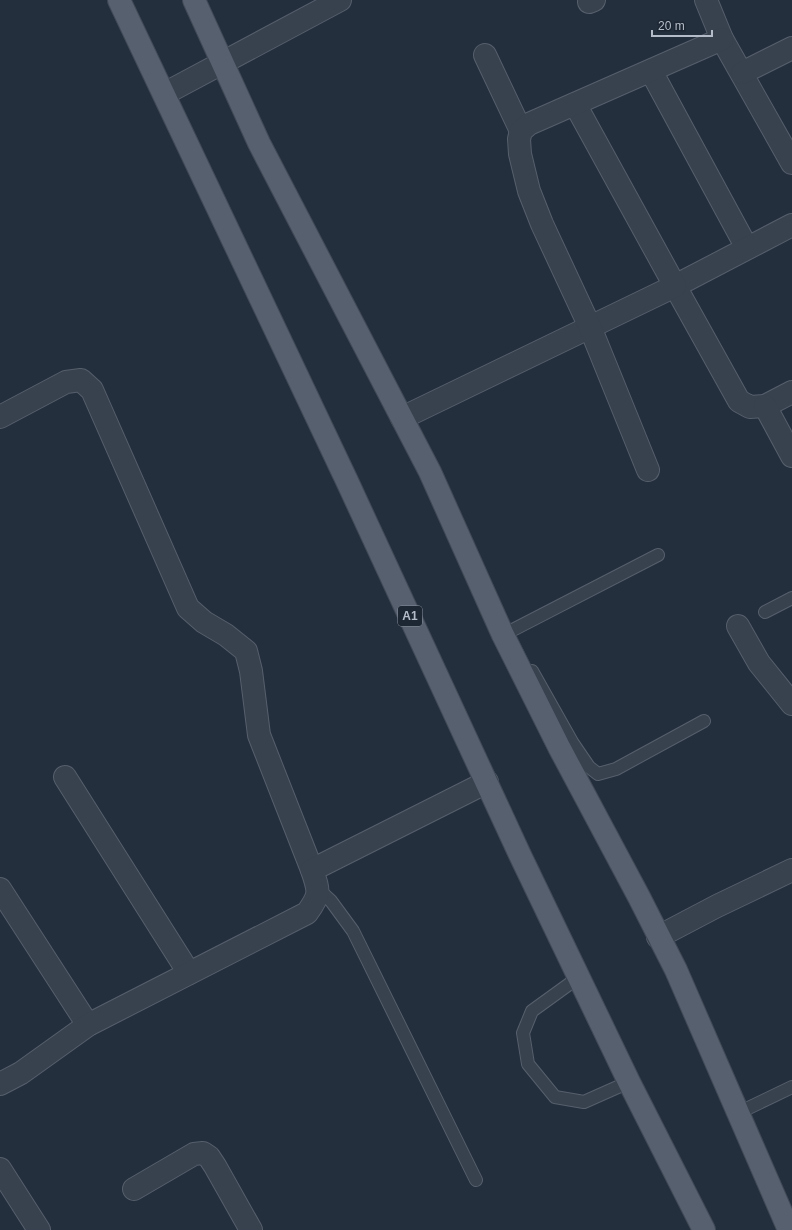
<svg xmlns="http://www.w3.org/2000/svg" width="792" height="1230" viewBox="0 0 792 1230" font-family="Arial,sans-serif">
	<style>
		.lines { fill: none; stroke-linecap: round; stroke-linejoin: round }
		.lane-casing { stroke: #565f6c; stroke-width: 14 }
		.street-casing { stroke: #565f6c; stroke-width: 24 }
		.primary-casing { stroke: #414a57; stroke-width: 24 }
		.lane { stroke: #38414e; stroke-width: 12 }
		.street { stroke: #38414e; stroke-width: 22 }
		.primary { stroke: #56606e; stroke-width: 22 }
		.labels { text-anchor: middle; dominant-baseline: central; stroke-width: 4; stroke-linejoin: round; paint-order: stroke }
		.shield { fill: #1d2633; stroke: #878f9c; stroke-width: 1 }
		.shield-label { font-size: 12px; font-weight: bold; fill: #b4bcc9 }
	</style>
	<rect width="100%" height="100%" fill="#242f3e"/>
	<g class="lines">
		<defs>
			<g id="lane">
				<polyline points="765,612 792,598"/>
				<polyline points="503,635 658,555"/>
				<polyline points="532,671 572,742 589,767 598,774 616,769 704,721"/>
				<polyline points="318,889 331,901 353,931 476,1180"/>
				<polyline points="579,977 532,1011 523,1033 528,1064 555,1097 584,1102 629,1082"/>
				<polyline points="738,1113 792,1087"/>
			</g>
			<g id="street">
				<polyline points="706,0 722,39 792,163"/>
				<polyline points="589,2 594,0"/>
				<polyline points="485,55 521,131"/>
				<polyline points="651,71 747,248"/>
				<polyline points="742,73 792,48"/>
				<polyline points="164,94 340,0"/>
				<polyline points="792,225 675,286 739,401 750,407 765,406 792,392"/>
				<polyline points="765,406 792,456"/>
				<polyline points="0,417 66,382 81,380 92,390 188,608 204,622 226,635 246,651 251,671 259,735 312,870"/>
				<polyline points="402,418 675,286 575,104"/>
				<polyline points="648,470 590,327 542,224 529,191 520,154 519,139 521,131 529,124 722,39"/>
				<polyline points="738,626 759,663 792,704"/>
				<polyline points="65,777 189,973"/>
				<polyline points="0,889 88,1025"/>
				<polyline points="658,937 717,906 792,870"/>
				<path d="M 0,1084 L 21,1073 L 88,1025 L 307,913 C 321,894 319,891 312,870 L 487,782"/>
				<polyline points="0,1169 39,1230"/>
				<polyline points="134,1189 194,1154 203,1153 209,1157 215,1166 251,1230"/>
			</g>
			<g id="primary">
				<polyline points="119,0 347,481 520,855 629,1082 704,1230"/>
				<polyline points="194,0 259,143 430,472 503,635 559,747 639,897 676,970 789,1230"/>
			</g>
		</defs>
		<use href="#lane" class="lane-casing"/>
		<use href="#street" class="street-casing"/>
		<use href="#primary" class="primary-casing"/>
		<use href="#lane" class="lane"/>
		<use href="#street" class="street"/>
		<use href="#primary" class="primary"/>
	</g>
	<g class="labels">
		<rect class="shield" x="398" y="606" width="24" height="20" rx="3"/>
		<g class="shield-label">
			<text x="410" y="616">A1</text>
		</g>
	</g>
	<path d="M652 30v6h60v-6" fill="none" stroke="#b4bcc9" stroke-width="2"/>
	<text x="658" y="30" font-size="12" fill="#b4bcc9" stroke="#1d2633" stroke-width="3" paint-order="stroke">20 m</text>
</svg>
